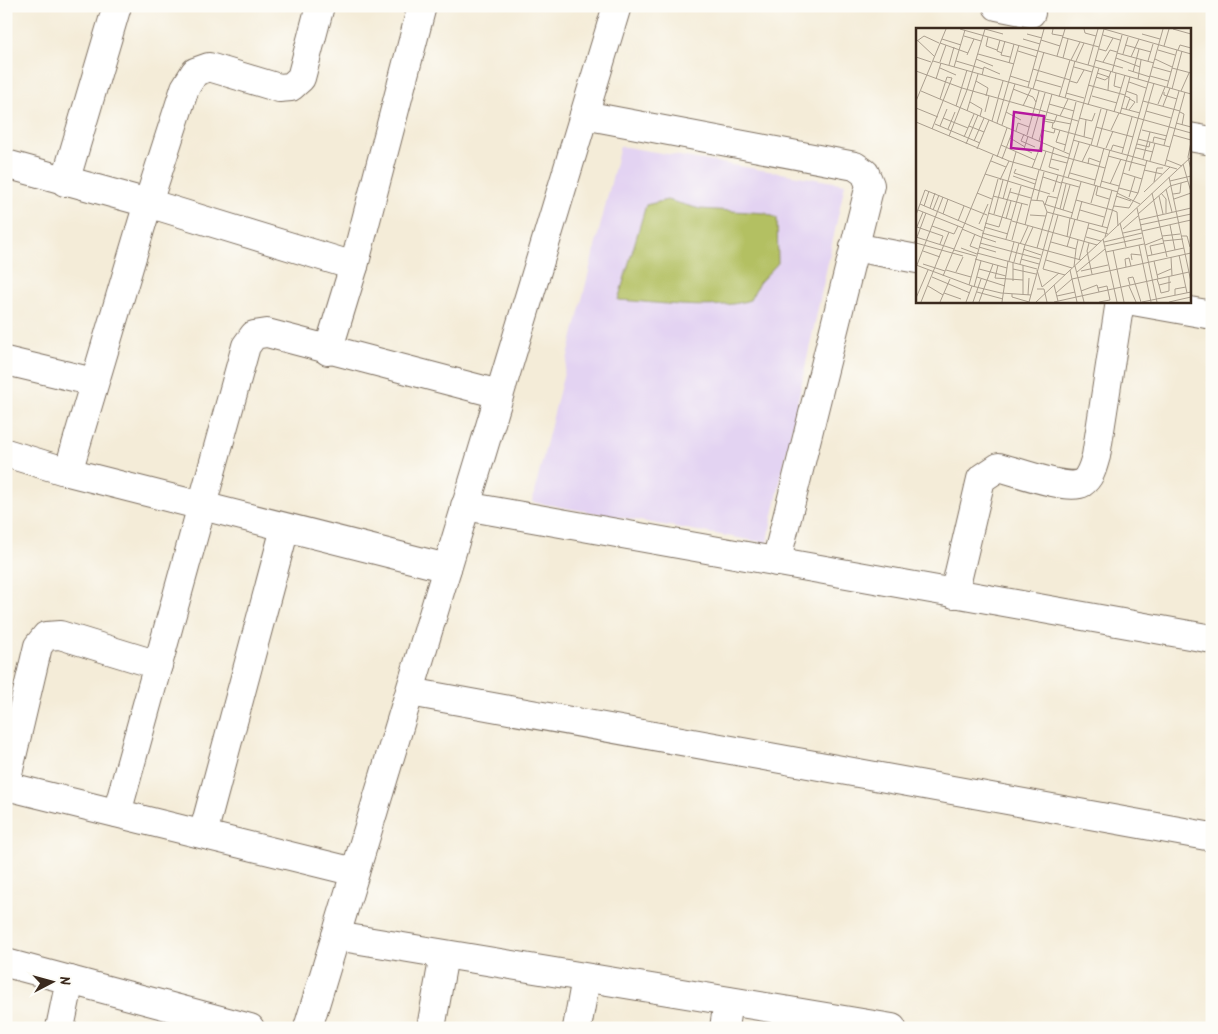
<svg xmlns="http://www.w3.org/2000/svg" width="1218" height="1034" viewBox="0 0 1218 1034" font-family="Kalam,sans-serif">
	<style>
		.built { fill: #e3d3f2 }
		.green { fill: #b3c062; stroke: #777540 }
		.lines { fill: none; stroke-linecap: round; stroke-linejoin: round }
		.street-casing { stroke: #7c6e5f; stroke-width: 30 }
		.street { stroke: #fff; stroke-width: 28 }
		.inset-road { fill: none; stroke: #aa9e8e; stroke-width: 1 }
		.view { fill: #b5179e; fill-opacity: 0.15; stroke: #b5179e; stroke-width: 2.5 }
		.inset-edge { fill: none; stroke: #3b2a1e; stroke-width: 2.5 }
	</style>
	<rect width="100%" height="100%" fill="#fdfcf7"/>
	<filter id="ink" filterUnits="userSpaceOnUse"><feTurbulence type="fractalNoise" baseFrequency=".02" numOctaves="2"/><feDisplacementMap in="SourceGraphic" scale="10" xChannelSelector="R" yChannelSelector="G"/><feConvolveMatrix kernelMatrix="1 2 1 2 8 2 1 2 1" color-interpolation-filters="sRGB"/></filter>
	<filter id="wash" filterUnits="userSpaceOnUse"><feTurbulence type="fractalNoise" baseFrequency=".0096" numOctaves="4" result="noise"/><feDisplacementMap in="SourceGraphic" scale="20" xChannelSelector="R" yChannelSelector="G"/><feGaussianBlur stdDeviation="1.12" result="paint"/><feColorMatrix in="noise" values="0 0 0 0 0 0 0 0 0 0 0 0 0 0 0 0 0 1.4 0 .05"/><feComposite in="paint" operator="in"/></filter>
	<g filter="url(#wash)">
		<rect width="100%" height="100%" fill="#f4ecd8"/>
		<polygon class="built" points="620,146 845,184 767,543 532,502"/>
		<path class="green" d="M 667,200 L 700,209 L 765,213 L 777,218 L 778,263 L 759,283 L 750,300 C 714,312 657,302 618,300 L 646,205 Z"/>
	</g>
	<g filter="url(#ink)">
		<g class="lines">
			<defs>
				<g id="street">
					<polyline points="997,6 1031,13"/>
					<polyline points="584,115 855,166 865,173 870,185 776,562"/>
					<polyline points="1189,137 1212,141"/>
					<polyline points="6,164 148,203 354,266"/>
					<polyline points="65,182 117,6"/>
					<polyline points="854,247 917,259"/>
					<polyline points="1133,301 1212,315"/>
					<polyline points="328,351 354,266 422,6"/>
					<polyline points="6,361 94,382"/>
					<polyline points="6,453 68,472 447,568"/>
					<polyline points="68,472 148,203 185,88 195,72 209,67 279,88 291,87 301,78 320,6"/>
					<polyline points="465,506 1212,639"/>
					<path d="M 954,594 L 981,479 L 999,467 C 1015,471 1069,491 1082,483 C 1091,477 1093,466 1096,456 L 1120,301"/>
					<polyline points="410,692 1212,837"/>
					<polyline points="6,782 38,646 46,636 60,635 158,665"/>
					<polyline points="6,786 355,872"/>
					<polyline points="117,813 246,346 254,335 267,333 499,394"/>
					<polyline points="203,834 285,528"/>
					<polyline points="336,936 892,1028"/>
					<polyline points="6,963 250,1028"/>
					<polyline points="60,1028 70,980"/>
					<polyline points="308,1028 617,6"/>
					<polyline points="431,1028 444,955"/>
					<polyline points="577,1028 586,978"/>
					<polyline points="724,1028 728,1001"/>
				</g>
			</defs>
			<use href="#street" class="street-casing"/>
			<use href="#street" class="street"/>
		</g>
	</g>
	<g transform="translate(916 28)">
		<rect width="275" height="275" fill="#f4ecd8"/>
		<path class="inset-road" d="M 44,1 L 275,66M 69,1 L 87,6M 137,1 L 136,6 L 147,8M 168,1 L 169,5 L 180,8M 188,1 L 275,26M 257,1 L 275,6M 111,6 L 126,10M 226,6 L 244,11M 187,7 L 204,12M 48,8 L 65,13M 72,9 L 70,18 L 81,22M 146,9 L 183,19M 0,11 L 18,28M 26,11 L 45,17M 107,11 L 124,16M 84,12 L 81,23 L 86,25M 125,12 L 144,18M 1,13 L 8,8 L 23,15M 89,13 L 85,27 L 94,29M 24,15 L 52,25M 209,17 L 235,24M 248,18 L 253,1M 183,21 L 190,23 L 197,10M 242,22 L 259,27M 262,22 L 264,17 L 275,20M 102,23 L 121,29M 201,25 L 238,35M 62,26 L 98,36M 207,26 L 212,9M 51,27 L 58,11M 141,28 L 149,1M 0,29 L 15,34M 215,29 L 223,11M 147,30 L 152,11M 200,30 L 224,39M 60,31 L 77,38M 239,31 L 256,39M 155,32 L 164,14M 179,32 L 207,40M 17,33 L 275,105M 40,33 L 67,41M 160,33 L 168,15M 232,33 L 237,16M 24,34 L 30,17M 187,34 L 194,22 L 201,24M 93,35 L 98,16M 33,37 L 38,19M 172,37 L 182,1M 38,39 L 49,2M 158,39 L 176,44M 237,39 L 255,44M 24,40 L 40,47M 256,40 L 275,45M 117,41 L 154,52M 212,42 L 234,49M 0,43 L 46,60 L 162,93M 196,44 L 206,7M 217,44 L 223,21M 181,45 L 193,49 L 195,43M 200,45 L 198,58 L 205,60M 66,47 L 68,39 L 84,46M 94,48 L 113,54M 234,48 L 252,53M 180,49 L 189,52 L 193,49 L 192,62M 20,51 L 25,35M 222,51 L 225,32M 120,52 L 145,59M 60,53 L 72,60 L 70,68M 154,53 L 161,55 L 168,42M 213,54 L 230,60M 172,57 L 209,67M 112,59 L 128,1M 251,59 L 261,22M 97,61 L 117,69 L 120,74M 117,61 L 128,24M 256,61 L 266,23M 5,63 L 153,126M 210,63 L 221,67 L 221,75M 265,63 L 273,45M 248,64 L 248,67 L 261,71M 150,65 L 168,70M 176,68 L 201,75M 209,68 L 214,70 L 210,81M 143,69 L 154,32M 82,70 L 87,53M 149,70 L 159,33M 0,73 L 30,1M 227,73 L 264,83M 54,74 L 66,81 L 64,88M 133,76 L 158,83M 242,76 L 249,59M 172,77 L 183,40M 40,78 L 51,42M 107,78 L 115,61M 247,78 L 254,60M 0,80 L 22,89M 205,80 L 224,85M 213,82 L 219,74 L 214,71M 51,83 L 62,46M 230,83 L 255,90M 69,84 L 73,68M 90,84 L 105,92M 198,84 L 209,47M 264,84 L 268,86 L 266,97M 204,86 L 214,49M 144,88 L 152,71M 27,90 L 52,100M 163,90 L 176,93 L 179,85M 129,91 L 155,96M 76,93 L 82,71M 128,93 L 138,95 L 141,87M 0,94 L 93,133 L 202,164M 81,95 L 103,17M 137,95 L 136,100 L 176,111M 260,95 L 275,99M 19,96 L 64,115M 86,97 L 99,56M 24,98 L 31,81M 53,98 L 68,104M 180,99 L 217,109M 16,101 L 36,50 L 31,49 L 24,71M 32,101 L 39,84M 126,102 L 138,105 L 139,101M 144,102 L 140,114 L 150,117M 195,102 L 203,85M 226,102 L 251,108M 100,103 L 102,95 L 113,99M 108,106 L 105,113 L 119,119M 111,107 L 123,63M 257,107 L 275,112M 33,108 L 51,62 L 69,1M 112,108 L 108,121 L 116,125M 48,109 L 58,86M 168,109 L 170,92M 94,110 L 109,119M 116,110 L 129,65M 222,111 L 254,119M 157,112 L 261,141M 58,113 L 68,90M 123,113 L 136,66M 237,114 L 238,109 L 250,112M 275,114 L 272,129 L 275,142M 50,116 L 62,87M 221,116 L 233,119 L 234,114M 85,117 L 119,132M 175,117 L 185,81M 248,117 L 263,63M 181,118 L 191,82M 138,119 L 133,139 L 143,142M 190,120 L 197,103M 220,120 L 237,124M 61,121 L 73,92M 123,121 L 152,130M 195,122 L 197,117 L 208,120M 148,123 L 160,74M 206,125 L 216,89M 192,128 L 230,138M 81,129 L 91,100M 152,130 L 189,140M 86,131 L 97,102M 135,131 L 151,135M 227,131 L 234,104M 251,132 L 266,138M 75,133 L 90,139M 234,133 L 239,115M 166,134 L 174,117M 172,136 L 173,130 L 184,134M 267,136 L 275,164M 249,137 L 269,64M 116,140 L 126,114M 100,141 L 98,145 L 120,152M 124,142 L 130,123M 228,142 L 246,146M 213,143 L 238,55M 154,145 L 179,152M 69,146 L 134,166M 97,148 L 119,156M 127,149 L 145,155M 253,149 L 275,254M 152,150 L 163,114M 226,151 L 231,132M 84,152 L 93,133M 185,153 L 203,158M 254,153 L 275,148M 145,154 L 163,159M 238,154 L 241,140 L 247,140M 194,156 L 205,131M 178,157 L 188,120M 182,158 L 180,167 L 193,171M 184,159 L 194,122M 203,160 L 222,165 L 226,151 L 207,145M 250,161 L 256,184M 94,164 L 115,170M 137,164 L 142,147M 228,164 L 254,139M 61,165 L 76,171M 201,165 L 224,176M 236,165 L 251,229M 245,165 L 250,171 L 250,185M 257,166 L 264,165 L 265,155M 77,168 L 112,177M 200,168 L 215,173M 243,168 L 247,186M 213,169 L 219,149M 87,171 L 100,124M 258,171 L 275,165M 115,172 L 123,142M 121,172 L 128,144M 160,172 L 196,182M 175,175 L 180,157M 4,176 L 67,203M 128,176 L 157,185M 129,177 L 132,168 L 141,170M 8,178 L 13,163M 198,178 L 213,180 L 222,165M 14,180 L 19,165M 221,180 L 241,274M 144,181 L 150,156M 2,182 L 47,200M 17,182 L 23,167M 147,182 L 154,157M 164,182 L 188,189M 196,182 L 201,184 L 202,198M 72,185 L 96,192M 27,186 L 32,171M 78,186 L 87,152M 222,186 L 254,158 L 272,153M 0,187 L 9,162 L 71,187M 114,187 L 130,188M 142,187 L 127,241 L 149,247M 155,190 L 165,154M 90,191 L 95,173M 161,192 L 166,173M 223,192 L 275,180M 42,193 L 48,178M 96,193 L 181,217M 69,195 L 83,199 L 95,160M 204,195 L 210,219M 63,196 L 72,176M 109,197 L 115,172 L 127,173 L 131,184 L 192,200M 224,197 L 275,186M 254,197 L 259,222M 16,198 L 38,206 L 42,198M 1,199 L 27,208 L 24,216M 68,199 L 92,206M 186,199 L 196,162M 172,200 L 192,206M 0,201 L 7,184M 46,201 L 65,209M 207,201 L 222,188M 226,203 L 275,192M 66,205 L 165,232M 207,205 L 225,201M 59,206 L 54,218 L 62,221M 246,208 L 264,206M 265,208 L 271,208 L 274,219M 0,209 L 38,221M 1,209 L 10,185M 65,209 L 80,214M 151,209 L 154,190M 170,209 L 185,213M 189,209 L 247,1M 90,211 L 105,158M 187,211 L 201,274M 96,212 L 106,175M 247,213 L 267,211M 135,214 L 160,221 L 162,212M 188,214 L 226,205M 0,215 L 47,228M 64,215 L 124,231M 173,215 L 171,223 L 176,246M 104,216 L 112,198M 109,217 L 117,199M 223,217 L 235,274M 229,217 L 247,210M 189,218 L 226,210M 63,219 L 80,224M 151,219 L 159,191M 45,220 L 61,226M 121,220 L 131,184M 107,221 L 125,227M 38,222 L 60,228M 197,222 L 208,274M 7,223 L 24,229M 190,224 L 228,216M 61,225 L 121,241M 236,227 L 234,218 L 248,215M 263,227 L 271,265M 231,228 L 268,220M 255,229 L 256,248M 59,231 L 91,240M 105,231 L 123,236M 130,232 L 156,240M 163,232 L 173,195M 216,232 L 215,226 L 225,227M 93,233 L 98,214M 238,233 L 242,251M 97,234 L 97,253M 98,234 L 103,215M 7,236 L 29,243M 104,236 L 109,217M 0,237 L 56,258 L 85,265 L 115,267M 1,237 L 27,169M 82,237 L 79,250 L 107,252M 159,238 L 168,274M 158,239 L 160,221M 210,239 L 209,231 L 213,230 L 215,238M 63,241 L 90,248M 97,241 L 120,246M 30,242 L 55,249M 121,242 L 126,259M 154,242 L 161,274M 165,243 L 192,237M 40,244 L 47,229M 161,244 L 189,221M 241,247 L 255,241M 27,248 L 77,127M 16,249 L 54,265M 61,249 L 89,258M 241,251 L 243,257 L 255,254M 53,257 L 82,151M 138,257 L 142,273M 214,257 L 212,250 L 217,249 L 225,274M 243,257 L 245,265 L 253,263 L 253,249M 12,258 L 27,267M 213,258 L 220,274M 58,259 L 65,233M 126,259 L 143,245M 182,260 L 191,258 L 194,272 L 183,274M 121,261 L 128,261 L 131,274M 165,263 L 181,257 L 183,264M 61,264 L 87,271M 28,265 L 45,271M 140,265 L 156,251 L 275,225M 96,266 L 96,269 L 113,274M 107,267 L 107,237M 112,267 L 113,250M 259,267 L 259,261 L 270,259M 141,268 L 159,264M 0,270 L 12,242M 5,274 L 33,204M 24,274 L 34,251M 50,274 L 56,258M 57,274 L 65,251M 63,274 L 77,236M 86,274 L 92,233M 113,274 L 188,1M 120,274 L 275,129M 138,274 L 273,244M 226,274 L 275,264M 253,274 L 275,269"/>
		<path class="view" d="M 98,84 L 128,88 L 125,123 L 95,120 Z"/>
		<rect width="275" height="275" class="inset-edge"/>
	</g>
	<rect width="1218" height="1034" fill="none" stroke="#fdfcf7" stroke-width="25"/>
	<g transform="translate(52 982) rotate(84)" stroke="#fdfcf7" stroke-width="4" paint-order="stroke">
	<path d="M0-4L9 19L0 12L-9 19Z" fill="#3b2a1e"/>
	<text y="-8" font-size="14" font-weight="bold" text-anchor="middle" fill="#3b2a1e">N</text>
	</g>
</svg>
